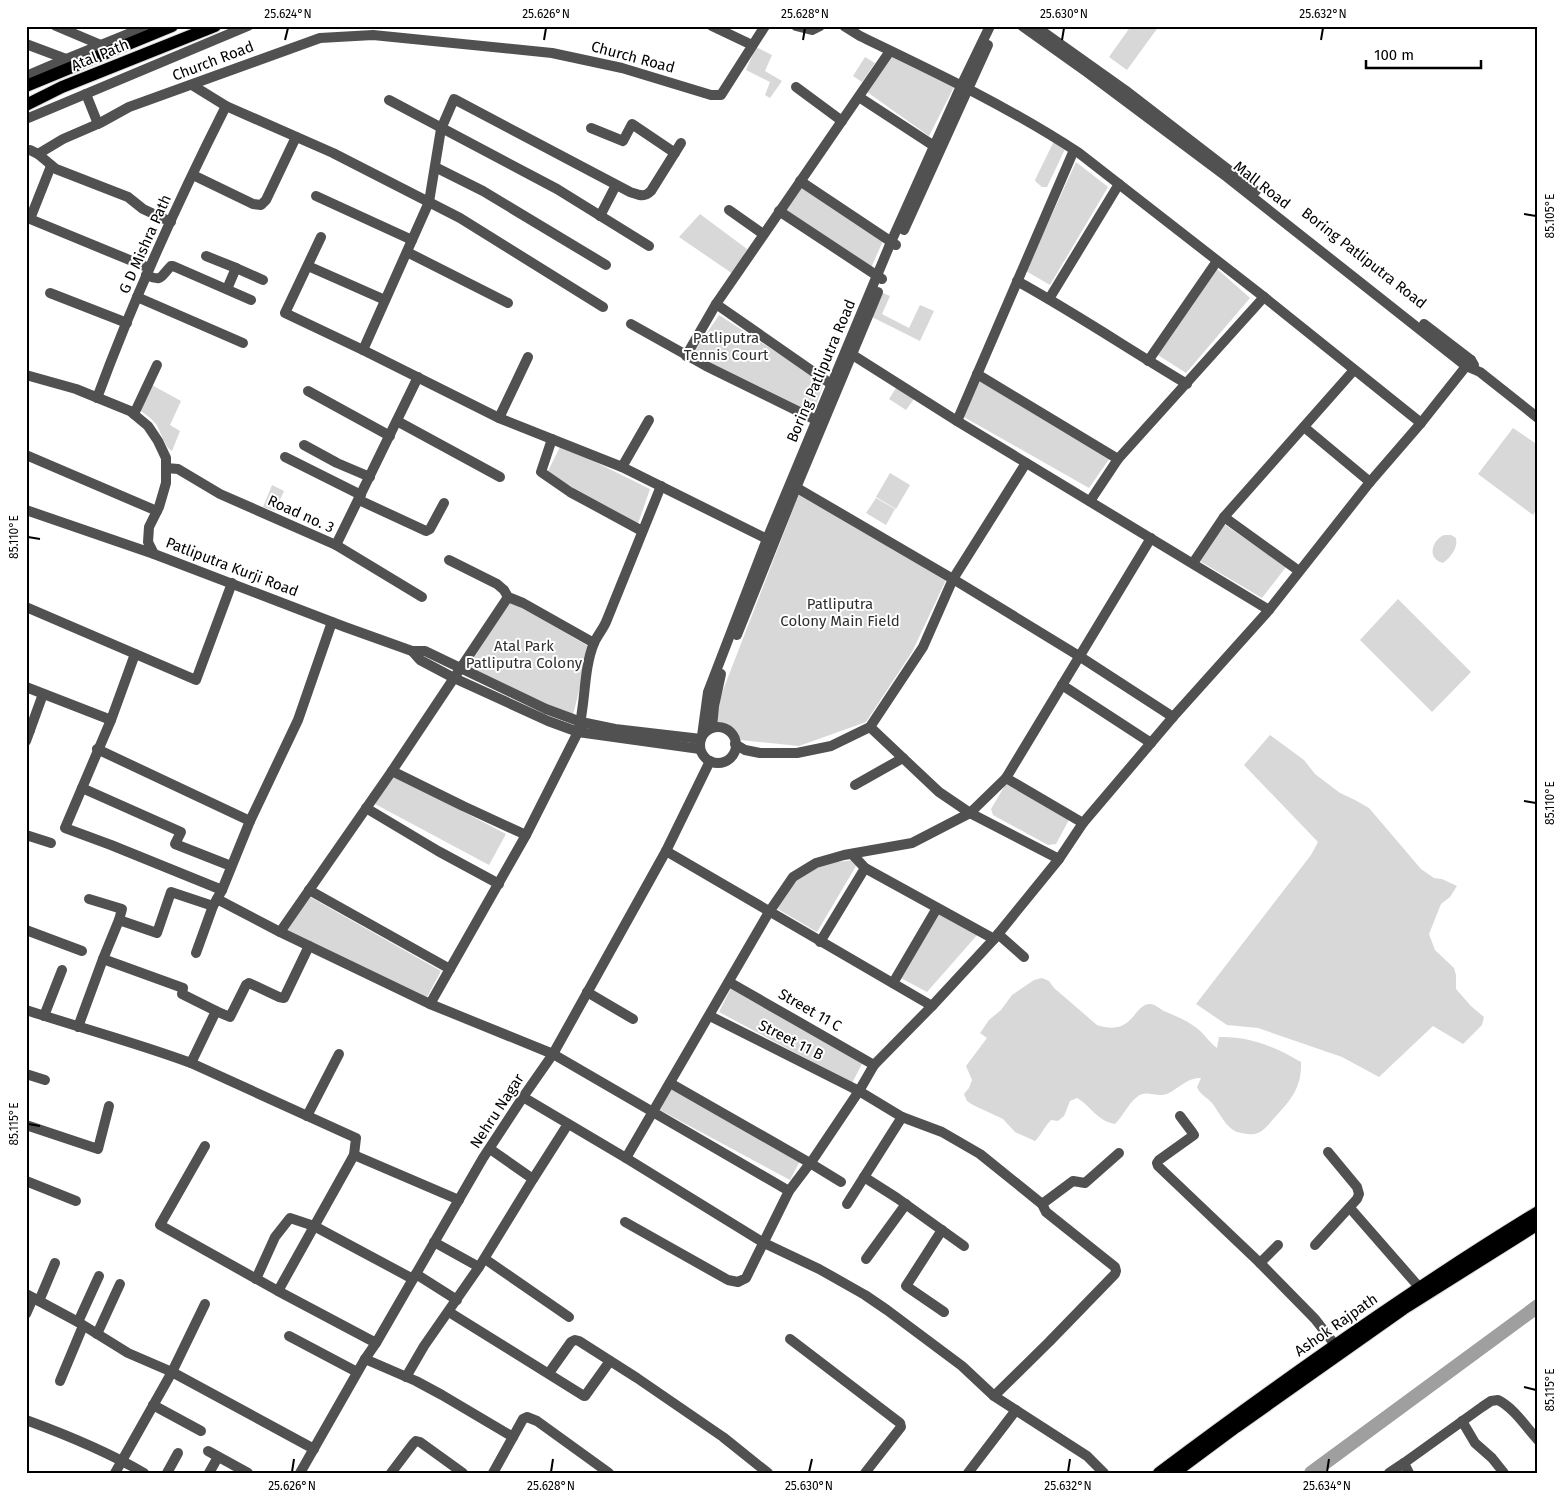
<svg xmlns="http://www.w3.org/2000/svg" width="1564" height="1499" viewBox="0 0 1564 1499" font-family="'Fira Sans',sans-serif">
	<style>
		.green { fill: #d8d8d8 }
		.lines { fill: none; stroke-linecap: round; stroke-linejoin: round }
		.river { stroke: #9f9f9f; stroke-width: 14 }
		.major-casing { stroke: #dbdbdb; stroke-width: 14 }
		.minor { stroke: #515151; stroke-width: 10 }
		.major { stroke: #000; stroke-width: 12 }
		.ticks { fill: none; stroke: #000; stroke-width: 2 }
		.labels { text-anchor: middle; dominant-baseline: central; stroke-width: 4; stroke-linejoin: round; paint-order: stroke }
		.street-label { font-size: 15px; fill: #000; stroke: #fff }
		.park-label { font-size: 15px; fill: #2f2f2f; stroke: #fff }
		.neatline { fill: none; stroke: #000; stroke-width: 2 }
		.ticks-label { font-size: 12px; text-anchor: middle; fill: #000 }
	</style>
	<rect width="100%" height="100%" fill="#fff"/>
	<g class="green">
		<polygon points="1131,26 1159,26 1127,70 1109,57"/>
		<polygon points="756,47 772,55 765,71 782,81 770,98 765,95 770,82 746,70"/>
		<polygon points="892,54 955,85 929,136 867,92"/>
		<polygon points="865,57 875,63 862,82 853,76"/>
		<polygon points="1054,141 1066,147 1047,187 1042,187 1036,182 1035,180"/>
		<polygon points="1076,162 1108,187 1050,285 1026,271"/>
		<polygon points="802,186 883,241 871,268 785,211"/>
		<polygon points="700,214 747,249 733,274 679,237"/>
		<polygon points="1216,268 1250,298 1186,373 1158,355"/>
		<polygon points="883,293 890,296 882,314 909,328 920,305 934,311 920,341 872,317"/>
		<polygon points="719,315 824,383 813,413 693,354"/>
		<polygon points="978,377 1110,458 1089,488 962,416"/>
		<path d="M 150,384 L 181,401 L 170,425 L 180,431 L 172,451 C 165,448 161,432 156,424 C 151,418 144,413 138,409 Z"/>
		<polygon points="896,388 914,399 906,410 889,399"/>
		<polygon points="1513,428 1538,445 1538,508 1533,515 1478,474"/>
		<polygon points="561,445 650,489 638,524 547,473"/>
		<polygon points="890,473 910,485 896,509 876,497"/>
		<polygon points="272,485 284,491 275,511 263,507"/>
		<polygon points="799,494 946,580 912,652 866,722 799,746 741,740 728,730 717,729 718,703"/>
		<polygon points="876,498 895,509 886,525 866,513"/>
		<polygon points="1224,524 1286,567 1262,598 1198,560"/>
		<path d="M 1444,535 L 1451,535 L 1456,538 C 1458,548 1451,557 1443,563 C 1427,559 1431,541 1444,535 Z"/>
		<polygon points="1398,599 1471,672 1432,712 1360,640"/>
		<polygon points="510,601 590,647 572,719 465,672"/>
		<polygon points="1270,735 1304,760 1315,774 1340,793 1355,800 1369,808 1421,869 1434,878 1442,879 1457,886 1450,897 1441,904 1429,934 1435,950 1454,968 1456,975 1456,989 1471,1006 1484,1017 1482,1025 1463,1044 1433,1026 1379,1077 1342,1057 1258,1028 1227,1025 1196,1004 1311,855 1318,842 1244,765"/>
		<polygon points="393,775 506,834 489,865 375,804"/>
		<polygon points="1007,782 1070,818 1056,844 1048,845 993,815 991,809"/>
		<path d="M 852,860 L 856,866 L 817,932 L 776,908 C 786,892 799,873 817,866 C 827,862 841,862 852,860 Z"/>
		<polygon points="310,897 441,971 427,997 286,930"/>
		<polygon points="939,913 978,934 927,992 899,977"/>
		<path d="M 1042,978 L 1049,981 L 1054,988 L 1097,1025 C 1134,1037 1133,1004 1150,1004 C 1155,1004 1160,1009 1164,1011 C 1176,1016 1188,1021 1198,1029 C 1205,1035 1210,1043 1217,1048 L 1219,1037 C 1249,1036 1276,1047 1301,1062 C 1302,1086 1292,1099 1276,1116 C 1271,1121 1267,1128 1260,1132 C 1253,1136 1245,1134 1237,1132 C 1226,1128 1219,1112 1212,1103 C 1207,1097 1200,1095 1197,1087 L 1201,1078 C 1188,1077 1178,1089 1167,1094 C 1156,1098 1146,1089 1137,1097 C 1128,1104 1123,1116 1115,1124 C 1097,1121 1091,1106 1077,1098 L 1070,1101 L 1064,1116 L 1058,1121 L 1051,1120 C 1044,1127 1042,1134 1035,1141 L 1015,1132 L 1003,1119 L 973,1105 L 967,1101 L 964,1094 L 969,1088 L 972,1080 L 966,1066 L 987,1038 L 980,1033 L 989,1020 L 1001,1010 L 1012,995 L 1034,980 Z"/>
		<polygon points="731,988 863,1062 852,1083 719,1012"/>
		<polygon points="671,1086 800,1161 790,1180 658,1109"/>
	</g>
	<g class="lines">
		<polyline class="river" points="1311,1473 1538,1306"/>
		<defs>
			<g id="major">
				<polyline points="26,86 172,26"/>
				<polyline points="26,105 62,87 215,26"/>
				<path d="M 1159,1473 C 1282,1381 1407,1292 1538,1212"/>
				<polyline points="1174,1473 1236,1427 1403,1309 1538,1224"/>
			</g>
		</defs>
		<use href="#major" class="major-casing"/>
		<g class="minor">
			<polyline points="56,26 101,45"/>
			<polyline points="712,26 752,45"/>
			<polyline points="796,26 812,30 820,26"/>
			<path d="M 844,26 L 860,36 C 933,71 1011,108 1079,153 L 1264,297 L 1421,423"/>
			<polyline points="1022,26 1088,73 1227,177 1466,366 1480,372 1538,418"/>
			<polyline points="1035,26 1125,90 1256,191"/>
			<polyline points="26,44 66,59"/>
			<polyline points="26,76 66,59 148,26"/>
			<polyline points="192,85 226,106 333,153 460,218 603,307"/>
			<polyline points="796,87 842,121"/>
			<polyline points="86,94 98,124"/>
			<polyline points="859,97 934,146"/>
			<polyline points="389,100 557,189 649,246"/>
			<polyline points="26,119 248,26"/>
			<polyline points="591,128 623,141 632,124 675,153"/>
			<polyline points="30,150 38,154 63,139 100,123 129,107 320,38 373,35 552,53 622,68 711,95 721,95 765,26"/>
			<polyline points="38,154 56,169 128,197 143,209 171,222"/>
			<polyline points="435,167 483,191 606,265"/>
			<polyline points="193,175 253,204 261,205 266,200 296,137"/>
			<polyline points="800,181 896,245"/>
			<polyline points="316,196 412,240"/>
			<polyline points="729,210 763,234"/>
			<polyline points="779,211 882,279"/>
			<polyline points="600,216 616,185"/>
			<polyline points="26,217 30,219 51,166"/>
			<polyline points="30,219 149,268"/>
			<polyline points="904,230 988,45"/>
			<polyline points="321,237 285,313 363,350 499,418 622,467 767,539"/>
			<polyline points="407,252 508,303"/>
			<polyline points="206,256 236,268 227,289"/>
			<polyline points="308,266 385,300"/>
			<polyline points="236,268 263,280"/>
			<path d="M 146,275 C 163,282 160,277 171,266 L 173,266 L 251,300"/>
			<path d="M 1017,281 C 1075,313 1130,350 1187,384"/>
			<polyline points="50,293 127,323"/>
			<polyline points="137,297 243,343"/>
			<polyline points="1049,299 1119,184"/>
			<polyline points="716,304 831,384"/>
			<polyline points="631,324 706,366 816,420"/>
			<polyline points="1424,324 1471,360 1474,365"/>
			<path d="M 363,350 L 429,202 L 441,129 L 454,99 L 630,192 C 639,195 644,198 651,191 L 681,143"/>
			<polyline points="848,352 957,421 1269,610"/>
			<polyline points="686,356 716,304 890,51"/>
			<polyline points="1148,361 1217,261"/>
			<polyline points="977,374 1118,459"/>
			<polyline points="26,375 76,389 130,411 148,426 158,441 166,458 166,483 159,507 149,527 148,542 154,554 345,627 412,651 425,651 546,709 581,722 615,729 701,739"/>
			<polyline points="308,391 390,436"/>
			<path d="M 97,398 C 134,298 178,201 226,106"/>
			<polyline points="134,414 157,365"/>
			<polyline points="499,418 528,357"/>
			<polyline points="397,421 500,477"/>
			<polyline points="957,421 1074,150"/>
			<polyline points="1304,427 1370,482"/>
			<polyline points="552,439 541,472 570,492 642,531"/>
			<polyline points="304,445 337,463 370,477"/>
			<polyline points="26,455 157,511"/>
			<polyline points="285,457 361,495"/>
			<polyline points="622,467 649,420"/>
			<polyline points="166,468 178,469 220,494 336,545 418,377"/>
			<polyline points="792,485 953,579 1079,656 1173,717"/>
			<polyline points="359,500 426,531 430,529 444,503"/>
			<polyline points="1090,501 1118,459 1264,297"/>
			<polyline points="26,510 154,554"/>
			<polyline points="1224,517 1299,571"/>
			<polyline points="336,545 422,597"/>
			<polyline points="449,560 497,584 504,590 508,597 523,603 594,643"/>
			<polyline points="1193,563 1224,517 1354,370"/>
			<polyline points="26,607 196,680 232,583"/>
			<polyline points="737,635 796,488 878,292"/>
			<polyline points="412,651 420,660 454,678 548,721 578,732 700,749"/>
			<polyline points="135,654 111,720 65,828 111,845 222,890"/>
			<polyline points="1062,685 1151,743"/>
			<polyline points="26,687 111,720"/>
			<polyline points="870,727 939,792 970,813 1059,859"/>
			<circle cx="718" cy="745" r="18"/>
			<polyline points="712,728 714,706 721,674"/>
			<polyline points="26,729 30,730 43,694"/>
			<polyline points="702,736 708,692 767,539 891,242 961,86 990,26"/>
			<polyline points="26,741 30,730"/>
			<polyline points="735,744 745,750 760,753 797,753 831,746 870,727 923,647 953,579 1026,463"/>
			<polyline points="97,749 250,821"/>
			<polyline points="392,771 463,806 526,835"/>
			<polyline points="1006,778 1083,823"/>
			<polyline points="855,785 903,758"/>
			<polyline points="82,788 181,832 175,844 231,866"/>
			<polyline points="366,808 438,851 499,884"/>
			<polyline points="26,835 51,843"/>
			<polyline points="666,851 932,1006"/>
			<polyline points="852,854 865,868 994,939"/>
			<polyline points="309,890 450,969"/>
			<polyline points="89,899 122,909 119,920"/>
			<polyline points="217,899 280,932 430,1004 553,1054 789,1191"/>
			<polyline points="26,930 82,951"/>
			<polyline points="280,932 392,771 508,597"/>
			<polyline points="998,934 1024,957"/>
			<polyline points="820,942 865,868"/>
			<polyline points="196,953 213,906 222,890 250,821 298,720 332,622"/>
			<polyline points="103,959 119,920 157,933 171,892 213,906"/>
			<polyline points="729,982 874,1065"/>
			<polyline points="893,983 937,908"/>
			<polyline points="587,992 633,1019"/>
			<path d="M 430,1004 L 526,835 L 578,732 C 586,703 583,670 594,643 C 597,636 603,629 606,622 L 661,486"/>
			<path d="M 26,1010 C 81,1028 137,1043 191,1063 L 216,1011 L 182,994 L 183,988 L 103,959 L 78,1027"/>
			<polyline points="216,1011 230,1017 246,985 249,983 279,997 284,998 309,946"/>
			<polyline points="44,1016 62,970"/>
			<polyline points="710,1016 859,1091 902,1117 942,1132 980,1154 1042,1204 1046,1212 1115,1267 1116,1271 1115,1274 1049,1342 994,1396"/>
			<polyline points="191,1063 356,1138 354,1155"/>
			<polyline points="26,1074 45,1080"/>
			<polyline points="670,1083 810,1163 841,1182"/>
			<polyline points="523,1097 626,1158 764,1243 819,1269 865,1295 887,1310 962,1366 994,1396 1087,1456 1104,1473"/>
			<polyline points="307,1116 339,1054"/>
			<polyline points="1180,1116 1192,1132 1194,1135 1159,1160 1157,1163 1158,1166 1260,1263 1315,1319 1339,1350"/>
			<polyline points="26,1125 98,1149 109,1106"/>
			<polyline points="205,1146 160,1225 278,1291 376,1343"/>
			<polyline points="490,1149 533,1179 568,1124"/>
			<polyline points="626,1158 769,912 793,877 816,863 844,855 912,843 970,813 1006,778 1151,538"/>
			<polyline points="864,1177 897,1198 964,1246"/>
			<polyline points="26,1181 76,1201"/>
			<polyline points="847,1204 902,1117"/>
			<polyline points="1042,1204 1073,1181 1085,1183 1119,1153"/>
			<polyline points="1350,1208 1419,1287 1422,1292"/>
			<polyline points="625,1222 728,1280 738,1282 746,1278 789,1191 814,1158 859,1091 874,1065 932,1006 994,939 1059,859 1083,823 1173,717 1269,610 1370,482 1421,423 1471,360"/>
			<polyline points="942,1230 906,1286 944,1312"/>
			<polyline points="434,1242 479,1267 533,1179"/>
			<polyline points="1315,1245 1357,1199 1359,1194 1357,1187 1328,1152"/>
			<polyline points="485,1259 569,1317"/>
			<polyline points="866,1259 906,1204"/>
			<polyline points="1260,1263 1278,1245"/>
			<polyline points="416,1274 457,1300"/>
			<polyline points="256,1279 275,1237 290,1218 314,1226 413,1279"/>
			<polyline points="278,1291 354,1155 459,1200"/>
			<polyline points="26,1294 78,1322 128,1353 172,1372 314,1449"/>
			<polyline points="39,1301 55,1263"/>
			<polyline points="449,1312 584,1396 585,1396 610,1361"/>
			<polyline points="26,1314 33,1298"/>
			<polyline points="78,1322 99,1276"/>
			<polyline points="97,1334 120,1284"/>
			<polyline points="289,1336 357,1372"/>
			<polyline points="790,1339 900,1423 901,1427 865,1473"/>
			<polyline points="365,1359 416,1381 442,1395 513,1437"/>
			<polyline points="549,1373 571,1342 575,1340 579,1341 637,1378 723,1437 768,1473"/>
			<polyline points="406,1377 424,1346 479,1267"/>
			<polyline points="60,1381 83,1326"/>
			<polyline points="153,1405 201,1431"/>
			<path d="M 26,1420 C 67,1435 106,1451 144,1473"/>
			<polyline points="1462,1421 1475,1443 1492,1458 1504,1473"/>
			<polyline points="208,1451 248,1473"/>
			<polyline points="1404,1463 1409,1473"/>
			<polyline points="115,1473 172,1372 205,1304"/>
			<polyline points="167,1473 178,1453"/>
			<polyline points="209,1473 218,1457"/>
			<polyline points="300,1473 365,1359 376,1343 483,1158 523,1097 553,1054 666,851 710,761"/>
			<polyline points="391,1473 413,1444 416,1441 420,1442 463,1473"/>
			<polyline points="493,1473 523,1419 527,1417 537,1421 609,1473"/>
			<polyline points="968,1473 1016,1410"/>
			<path d="M 1389,1473 L 1404,1463 L 1482,1407 L 1491,1401 L 1498,1400 C 1514,1408 1526,1427 1538,1440"/>
		</g>
		<use href="#major" class="major"/>
	</g>
	<path class="ticks" d="M 285,40 L 288,28M 544,40 L 546,28M 803,40 L 805,28M 1062,40 L 1064,28M 1321,40 L 1323,28M 1524,214 L 1536,216M 28,537 L 40,539M 1524,801 L 1536,803M 28,1124 L 40,1126M 1524,1387 L 1536,1390M 292,1472 L 294,1459M 551,1472 L 553,1459M 809,1472 L 812,1459M 1068,1472 L 1070,1459M 1327,1472 L 1329,1459"/>
	<g class="labels">
		<g class="street-label">
			<text transform="translate(100 55) rotate(-22)">Atal Path</text>
			<text transform="translate(633 57) rotate(15)">Church Road</text>
			<text transform="translate(213 61) rotate(-21)">Church Road</text>
			<text transform="translate(1262 185) rotate(38)">Mall Road</text>
			<text transform="translate(145 244) rotate(-66)">G D Mishra Path</text>
			<text transform="translate(1364 258) rotate(38)">Boring Patliputra Road</text>
			<text transform="translate(821 371) rotate(-67)">Boring Patliputra Road</text>
			<text transform="translate(301 514) rotate(24)">Road no. 3</text>
			<text transform="translate(232 567) rotate(21)">Patliputra Kurji Road</text>
			<text transform="translate(810 1010) rotate(30)">Street 11 C</text>
			<text transform="translate(791 1040) rotate(27)">Street 11 B</text>
			<text transform="translate(497 1111) rotate(-57)">Nehru Nagar</text>
			<text transform="translate(1336 1325) rotate(-35)">Ashok Rajpath</text>
		</g>
		<g class="park-label">
			<text x="726" y="338">Patliputra<tspan x="726" dy="17">Tennis Court</tspan></text>
			<text x="840" y="604">Patliputra<tspan x="840" dy="17">Colony Main Field</tspan></text>
			<text x="524" y="646">Atal Park<tspan x="524" dy="17">Patliputra Colony</tspan></text>
		</g>
	</g>
	<rect width="1564" height="1499" fill="none" stroke="#ffffff" stroke-width="55"/>
	<path d="M1366 60v8h115v-8" fill="none" stroke="#000000" stroke-width="2.5"/>
	<text x="1374" y="60" font-size="15" fill="#000000" stroke="#ffffff" stroke-width="4" paint-order="stroke">100 m</text>
	<rect x="28" y="28" width="1508" height="1444" class="neatline"/>
	<g class="ticks-label">
		<text x="288" y="18">25.624°N</text>
		<text x="546" y="18">25.626°N</text>
		<text x="805" y="18">25.628°N</text>
		<text x="1064" y="18">25.630°N</text>
		<text x="1323" y="18">25.632°N</text>
		<text transform="translate(1550 216) rotate(-90)" y="4">85.105°E</text>
		<text transform="translate(14 537) rotate(-90)" y="4">85.110°E</text>
		<text transform="translate(1550 803) rotate(-90)" y="4">85.110°E</text>
		<text transform="translate(14 1124) rotate(-90)" y="4">85.115°E</text>
		<text transform="translate(1550 1390) rotate(-90)" y="4">85.115°E</text>
		<text x="292" y="1490">25.626°N</text>
		<text x="551" y="1490">25.628°N</text>
		<text x="809" y="1490">25.630°N</text>
		<text x="1068" y="1490">25.632°N</text>
		<text x="1327" y="1490">25.634°N</text>
	</g>
</svg>
